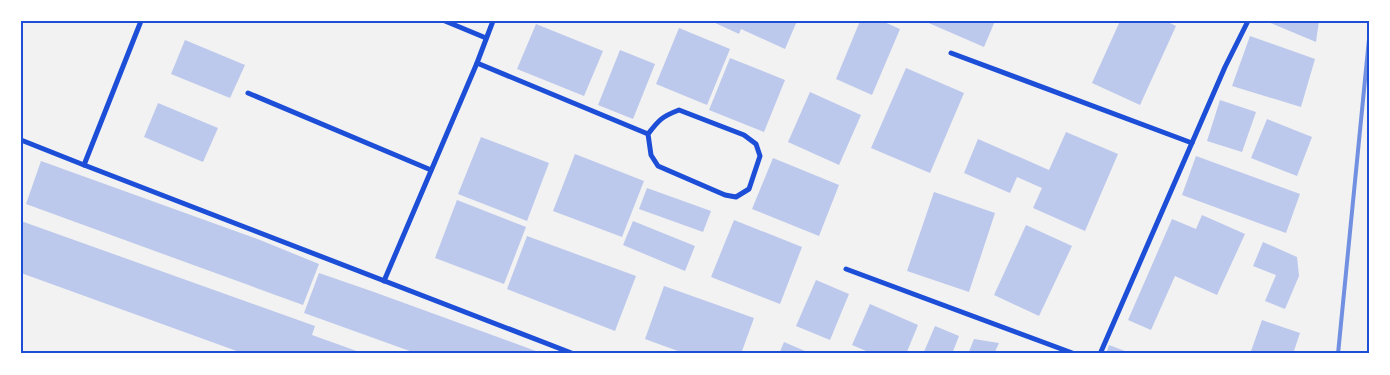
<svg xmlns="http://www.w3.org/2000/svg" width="1390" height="375" viewBox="0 0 1390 375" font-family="Ubuntu,sans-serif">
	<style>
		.building { fill: #bdc9ec }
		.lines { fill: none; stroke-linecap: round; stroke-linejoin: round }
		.minor { stroke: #1d4ed8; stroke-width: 5 }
		.rail { stroke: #7290e2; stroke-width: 4 }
		.neatline { fill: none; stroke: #1d4ed8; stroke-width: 2 }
	</style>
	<rect width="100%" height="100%" fill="#f2f2f2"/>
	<g class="building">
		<polygon points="711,21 797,21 785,49 741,29 739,34"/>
		<polygon points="860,21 882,21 900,29 872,95 836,79"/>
		<polygon points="924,21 995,21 984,47"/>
		<polygon points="1120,21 1166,21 1176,26 1140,105 1092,83"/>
		<polygon points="1266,21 1319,21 1316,42"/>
		<polygon points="536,24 603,51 584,96 517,69"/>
		<polygon points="679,28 730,49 707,105 656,84"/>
		<polygon points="1250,36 1315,59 1301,107 1232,86"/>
		<polygon points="185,40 245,65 230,98 171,74"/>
		<polygon points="620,50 655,64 633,119 598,105"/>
		<polygon points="730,58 785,80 764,132 709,110"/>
		<polygon points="906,68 964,93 930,173 871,148"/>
		<polygon points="810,92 861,115 839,165 788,142"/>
		<polygon points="1220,100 1256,112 1242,152 1207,141"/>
		<polygon points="158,103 218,128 203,162 144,137"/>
		<polygon points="1267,119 1312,137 1297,176 1251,158"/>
		<polygon points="1066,132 1118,154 1085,231 1033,208 1042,188 1017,177 1010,193 964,173 978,139 1049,170"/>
		<polygon points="481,137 549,163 527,221 458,194"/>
		<polygon points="575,154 644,181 622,237 553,211"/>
		<polygon points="1196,156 1300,194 1286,233 1182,195"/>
		<polygon points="773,158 839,185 819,236 752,209"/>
		<polygon points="41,161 260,240 319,264 303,305 26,204"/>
		<polygon points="647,188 711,211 703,232 639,209"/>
		<polygon points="934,192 995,213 969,292 907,271"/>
		<polygon points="457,200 526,227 504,284 435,258"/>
		<polygon points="1202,215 1245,234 1217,295 1175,276 1151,330 1128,320 1172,219 1196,229"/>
		<polygon points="734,220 802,247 780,304 711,277"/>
		<polygon points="21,221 315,326 312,335 365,354 245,354 21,273"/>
		<polygon points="633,221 695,246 685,271 623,245"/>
		<polygon points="1026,225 1072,246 1039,316 994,295"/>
		<polygon points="527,236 636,276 615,331 507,289"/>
		<polygon points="1263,242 1297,257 1299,276 1285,309 1265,301 1276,275 1253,266"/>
		<polygon points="319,273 374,292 544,354 418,354 318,318 304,313"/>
		<polygon points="816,280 849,294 830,340 796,326"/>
		<polygon points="664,286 754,318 741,354 686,354 645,339"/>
		<polygon points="870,304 918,325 906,354 873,354 852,345"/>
		<polygon points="1262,320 1300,333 1293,354 1250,354"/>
		<polygon points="935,326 959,336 952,354 923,354"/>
		<polygon points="974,339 999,343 994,354 968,354"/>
		<polygon points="784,342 812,354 779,354"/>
		<polygon points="1109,345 1133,354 1106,354"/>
	</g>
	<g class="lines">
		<g class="minor">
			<polyline points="445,21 486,38"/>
			<polyline points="951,53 1192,143"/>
			<path d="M 477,63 L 648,134 L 651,155 L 658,166 L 725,195 L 736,197 L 749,189 L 760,156 L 756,144 L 744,135 L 679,110 C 661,117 659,120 648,134"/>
			<polyline points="248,93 431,170"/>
			<polyline points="21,140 84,165 574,354"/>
			<polyline points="84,165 141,21"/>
			<polyline points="846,269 1075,354"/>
			<polyline points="384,281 477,63 493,21"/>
			<polyline points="1100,354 1225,67 1248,21"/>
		</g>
		<polyline class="rail" points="1338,354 1369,39"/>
	</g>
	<rect width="1390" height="375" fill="none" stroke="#ffffff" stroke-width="45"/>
	<rect x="22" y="22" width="1346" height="330" class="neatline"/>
</svg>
